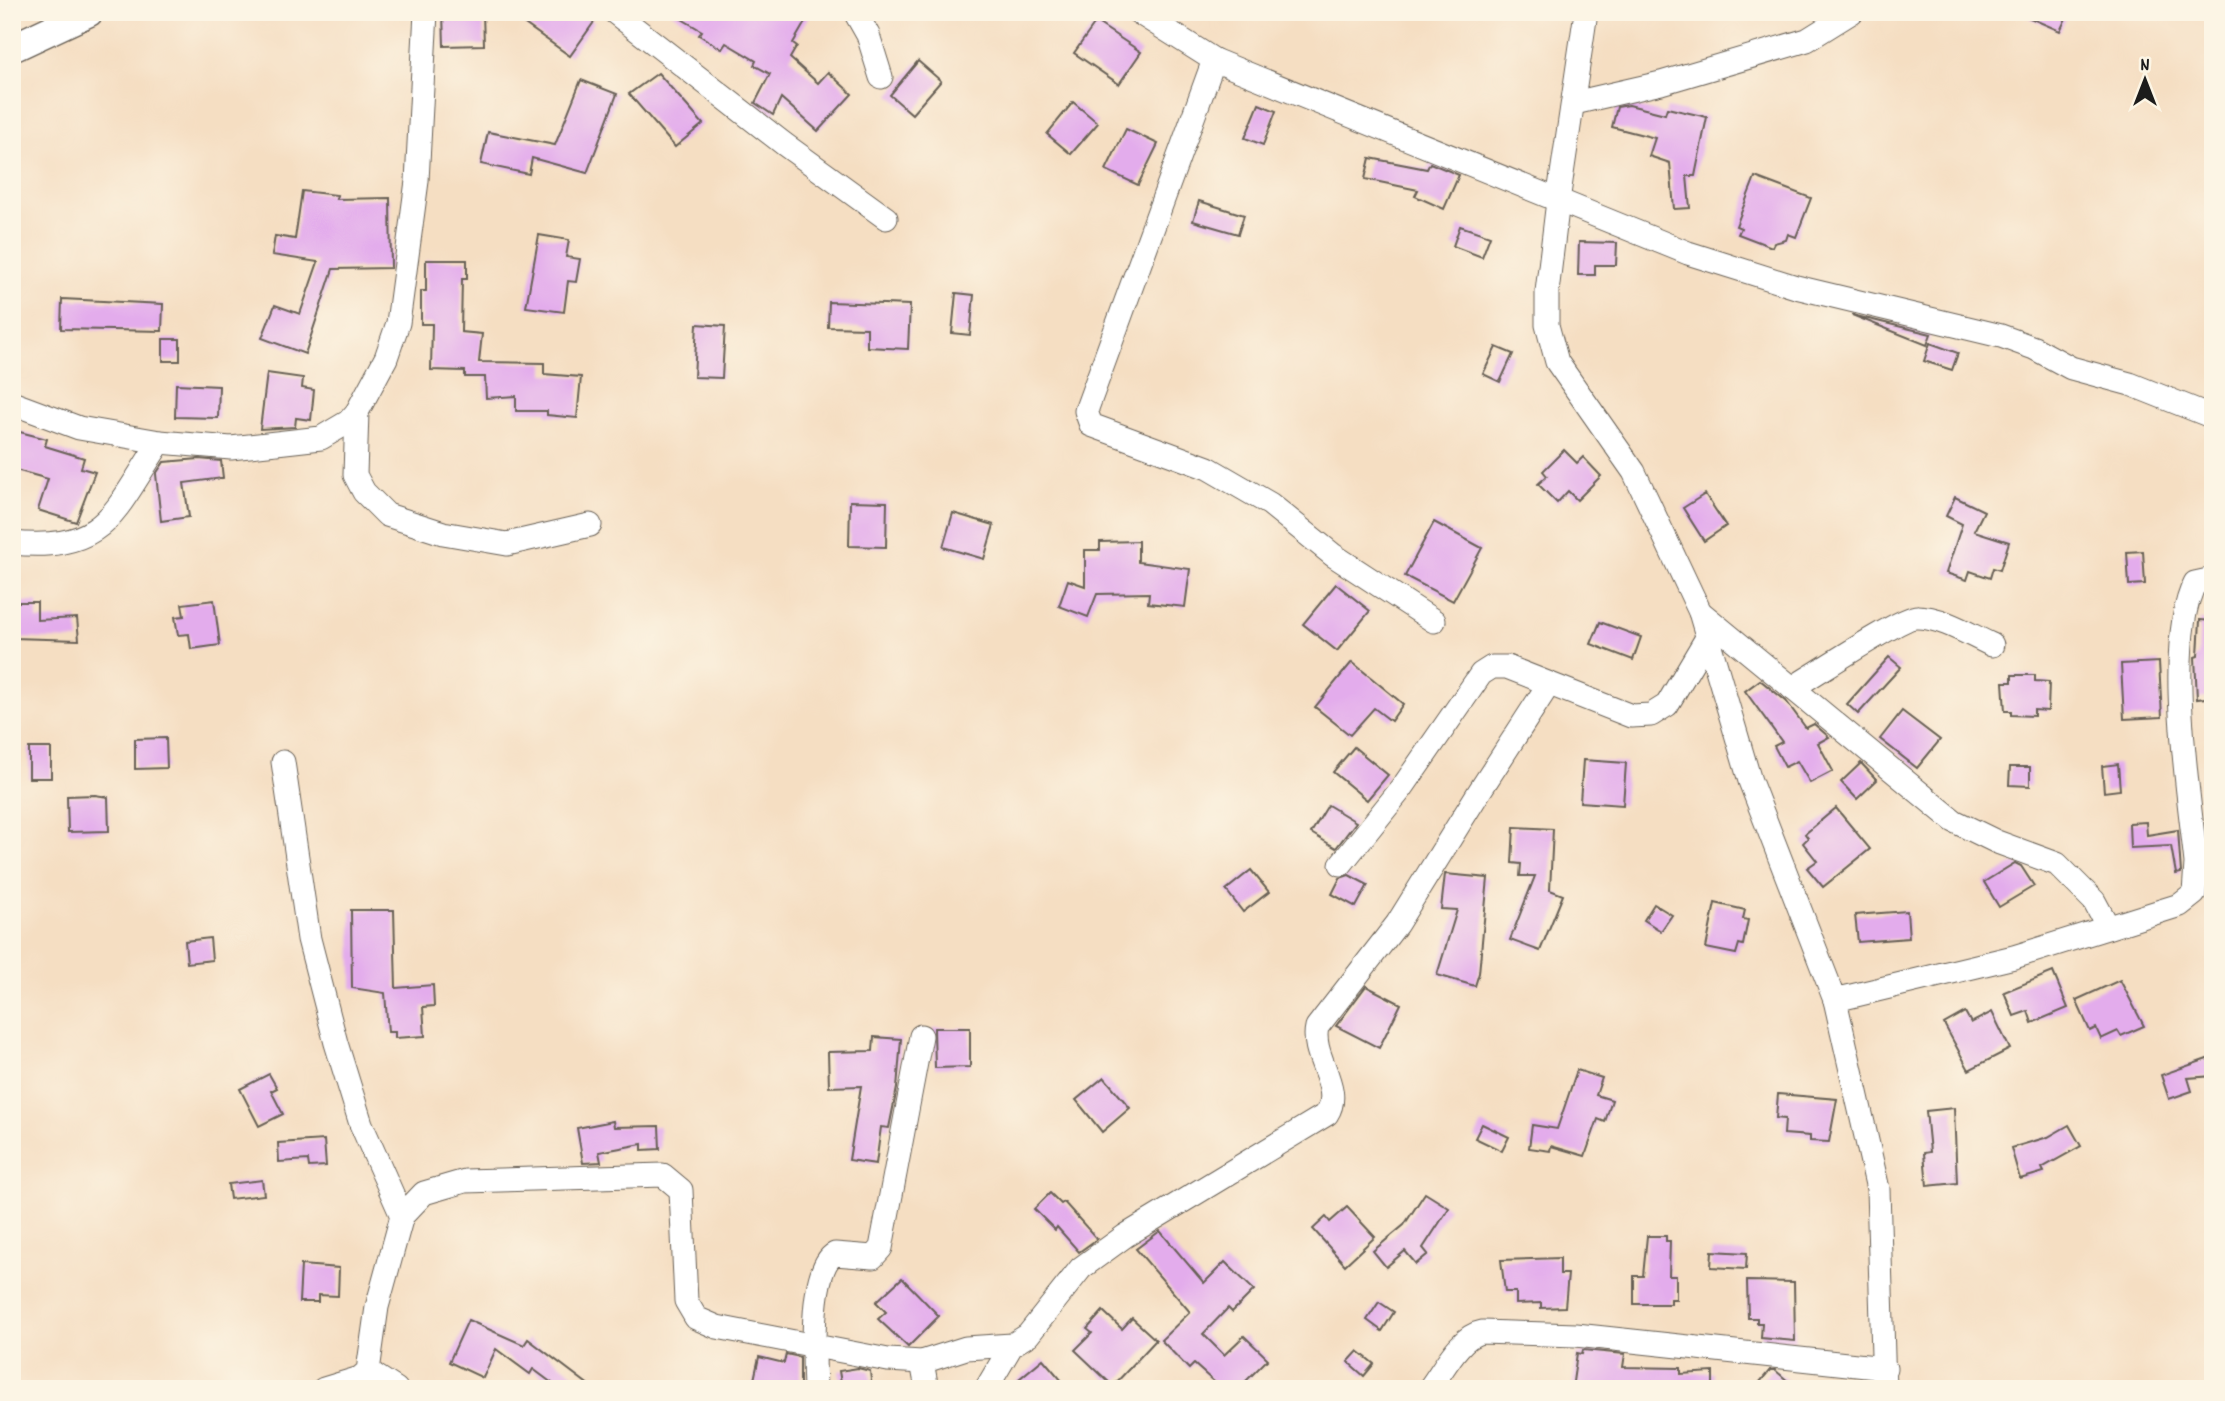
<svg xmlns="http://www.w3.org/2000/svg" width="2225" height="1401" viewBox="0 0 2225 1401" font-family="Dekko,sans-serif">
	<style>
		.building { fill: #e3acec }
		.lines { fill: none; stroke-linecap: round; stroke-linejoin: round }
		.minor-casing { stroke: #686056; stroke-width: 25 }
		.tertiary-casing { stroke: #686056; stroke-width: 31 }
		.minor { stroke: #fff; stroke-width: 23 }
		.tertiary { stroke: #fff; stroke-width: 28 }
	</style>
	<rect width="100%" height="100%" fill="#fcf5e5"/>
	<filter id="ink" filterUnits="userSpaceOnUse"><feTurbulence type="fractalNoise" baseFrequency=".0143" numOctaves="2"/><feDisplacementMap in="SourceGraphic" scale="14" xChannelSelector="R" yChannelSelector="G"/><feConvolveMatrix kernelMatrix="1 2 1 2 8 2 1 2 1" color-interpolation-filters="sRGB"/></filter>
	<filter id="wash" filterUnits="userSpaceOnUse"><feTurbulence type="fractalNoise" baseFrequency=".00686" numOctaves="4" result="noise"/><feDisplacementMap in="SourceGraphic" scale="28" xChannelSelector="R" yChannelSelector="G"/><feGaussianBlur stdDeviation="1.57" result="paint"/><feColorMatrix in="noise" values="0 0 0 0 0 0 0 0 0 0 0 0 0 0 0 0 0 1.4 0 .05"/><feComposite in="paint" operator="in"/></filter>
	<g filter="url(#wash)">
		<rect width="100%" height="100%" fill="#f5dec2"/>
		<g id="blocks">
			<g class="building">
				<polygon points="443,12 483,12 484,45 444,46"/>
				<polygon points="508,12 579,12 594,22 570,56"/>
				<polygon points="670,12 811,12 793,43 797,46 790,58 818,83 828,72 852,94 818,131 781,98 773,115 755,103 770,74 754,65 756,61 726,43 722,49 699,35 702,31"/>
				<polygon points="2016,12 2069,12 2060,31"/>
				<polygon points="1096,22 1141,52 1119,84 1074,53"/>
				<polygon points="918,61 941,81 912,114 890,95"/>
				<polygon points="658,73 703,124 675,147 629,94"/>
				<polygon points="581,80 617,94 587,173 532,158 529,174 481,164 488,132 555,145"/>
				<polygon points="1073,102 1098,123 1071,154 1047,134"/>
				<polygon points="1259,104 1276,111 1263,145 1245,138"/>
				<polygon points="1629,105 1665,114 1667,108 1707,117 1695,176 1687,176 1690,208 1674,209 1670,163 1649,156 1655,138 1612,127 1617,107"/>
				<polygon points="1126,129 1158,144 1138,185 1106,170"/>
				<polygon points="1370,158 1427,169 1430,163 1459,175 1444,209 1415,196 1418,190 1365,179"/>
				<polygon points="1755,177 1811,198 1796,237 1788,234 1786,240 1774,243 1772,247 1738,234 1741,228 1736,226"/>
				<polygon points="302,191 337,195 336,199 390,198 391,268 333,269 305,354 262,338 275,305 300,314 318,262 272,255 275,236 295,239"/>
				<polygon points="1199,201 1244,215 1238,234 1193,221"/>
				<polygon points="1460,226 1490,236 1482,257 1453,246"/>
				<polygon points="539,235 569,240 566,257 580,259 576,282 568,281 564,312 526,307"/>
				<polygon points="1579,242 1617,243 1616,265 1595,265 1595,275 1578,275"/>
				<polygon points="426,260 467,260 467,279 462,279 461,332 482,334 479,362 544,363 544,374 581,377 577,418 547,415 547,411 516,411 516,396 486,398 485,377 465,377 465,371 431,370 432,324 421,324 421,291 426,291"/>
				<polygon points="956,293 974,295 970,335 952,333"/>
				<polygon points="62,299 163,304 162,331 61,329"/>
				<polygon points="829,302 910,305 908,349 867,347 867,328 828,327"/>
				<polygon points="1852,315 1931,334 1927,345"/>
				<polygon points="697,324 725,326 722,378 694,377"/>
				<rect x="163" y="339" width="17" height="22"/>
				<polygon points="1930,343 1958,353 1952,370 1924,361"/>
				<polygon points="1496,347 1513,354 1500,382 1483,374"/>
				<polygon points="267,373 303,378 302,388 314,390 311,420 296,418 295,427 260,429"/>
				<polygon points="176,384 219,386 218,418 175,417"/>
				<polygon points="12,430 47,439 45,446 84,458 81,468 95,472 76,522 38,510 48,479 12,469"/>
				<polygon points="1564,450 1577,463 1583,457 1601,476 1577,500 1568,491 1557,503 1538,484 1547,476 1543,471"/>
				<polygon points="199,459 221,461 223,478 184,483 189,517 161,521 156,474 164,462"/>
				<polygon points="1705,494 1726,526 1704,541 1683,508"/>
				<polygon points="1955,497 1984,511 1974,531 2009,542 2000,570 1993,568 1990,578 1970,571 1967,580 1946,573 1962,524 1946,516"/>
				<polygon points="850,501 887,502 886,547 849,546"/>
				<polygon points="953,513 994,525 984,559 943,547"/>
				<polygon points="1434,522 1482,548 1453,601 1405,576"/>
				<polygon points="1138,541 1138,562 1190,569 1185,607 1148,603 1149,593 1097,594 1088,617 1059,606 1068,580 1085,586 1085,550 1100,550 1100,542"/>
				<polygon points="2143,551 2145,584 2129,585 2127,552"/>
				<polygon points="1336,584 1370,611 1337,651 1303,624"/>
				<polygon points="214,600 220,645 191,649 189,634 178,635 175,617 184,616 182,604"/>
				<polygon points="12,602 37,602 37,620 77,618 79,640 13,638"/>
				<polygon points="2200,620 2213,621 2213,697 2197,699 2195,657 2198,656"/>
				<polygon points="1600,622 1641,637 1633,660 1591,644"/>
				<polygon points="1889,657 1901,667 1858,714 1847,704"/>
				<polygon points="1352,662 1403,704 1391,721 1374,708 1350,735 1315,707"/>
				<polygon points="2159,662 2162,717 2124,719 2121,664"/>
				<polygon points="2012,675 2035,675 2035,681 2049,682 2048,711 2034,710 2034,716 2011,715 2011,711 2005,711 2003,682 2012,682"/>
				<polygon points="1760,680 1786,701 1806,728 1814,724 1829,737 1818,743 1833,771 1810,783 1797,761 1785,767 1774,746 1782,742 1745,691"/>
				<polygon points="1902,711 1940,740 1917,768 1880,739"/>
				<polygon points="166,738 167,768 135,769 135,739"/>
				<polygon points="1354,747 1388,775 1367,800 1333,772"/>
				<rect x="29" y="748" width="22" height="30"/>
				<polygon points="1583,760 1626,763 1623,805 1580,802"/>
				<polygon points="1861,763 1877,780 1857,799 1841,782"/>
				<polygon points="2118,764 2120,790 2104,792 2102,766"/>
				<polygon points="2010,767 2030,767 2030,786 2009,785"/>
				<polygon points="95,795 108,797 109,831 68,832 67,796"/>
				<polygon points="1328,805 1356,822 1336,848 1311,833"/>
				<polygon points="1836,808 1870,849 1823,887 1807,868 1817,861 1803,843 1808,838 1805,834"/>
				<polygon points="2146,822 2147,835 2178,830 2181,873 2176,874 2171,846 2130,848 2129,823"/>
				<polygon points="1514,827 1553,829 1550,890 1563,895 1540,951 1510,940 1535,876 1520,876 1521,864 1512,863"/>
				<polygon points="2015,863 2021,866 2034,886 1999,907 1984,882"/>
				<polygon points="1251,870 1269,892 1243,912 1226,890"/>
				<polygon points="1445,874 1488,878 1479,973 1475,986 1437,975 1457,910 1441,909"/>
				<polygon points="1349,875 1368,885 1356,907 1332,894 1340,878"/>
				<polygon points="1715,903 1745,910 1743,919 1748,920 1743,945 1739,944 1736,954 1706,948"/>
				<polygon points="1654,904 1672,915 1661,931 1644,920"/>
				<polygon points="351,910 394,910 396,988 433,985 434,1006 423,1007 425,1036 395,1038 395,1032 388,1032 385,993 352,988"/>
				<polygon points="1907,911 1909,938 1858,942 1855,915"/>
				<polygon points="210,938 212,960 187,963 185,941"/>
				<polygon points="2053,972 2068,1008 2032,1023 2028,1011 2014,1016 2004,992"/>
				<polygon points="2120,980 2144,1026 2121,1036 2118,1031 2101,1039 2096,1028 2090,1031 2076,1000"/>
				<polygon points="1366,986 1401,1004 1379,1048 1336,1026"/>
				<polygon points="1965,1012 1971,1023 1992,1012 2010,1049 1969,1070 1944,1024"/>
				<polygon points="934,1028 970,1028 970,1067 935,1068"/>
				<polygon points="874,1037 901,1039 897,1088 889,1128 881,1127 876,1164 849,1160 861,1086 829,1087 828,1052 873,1051"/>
				<polygon points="2213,1057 2213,1076 2188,1078 2192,1091 2169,1099 2161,1075"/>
				<polygon points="1577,1070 1602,1078 1596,1095 1612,1100 1605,1122 1598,1119 1585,1156 1551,1146 1550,1151 1529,1148 1532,1125 1557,1129"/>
				<polygon points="269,1074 277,1088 271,1091 283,1114 259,1126 240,1089"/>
				<polygon points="1104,1077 1130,1108 1102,1132 1076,1100"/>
				<polygon points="1778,1094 1837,1099 1829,1142 1810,1141 1810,1136 1784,1134 1785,1119 1776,1118"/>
				<polygon points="1954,1108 1957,1183 1927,1186 1924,1153 1930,1152 1926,1111"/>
				<polygon points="613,1121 614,1127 659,1126 660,1149 642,1150 642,1144 599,1152 601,1162 583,1163 577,1128"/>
				<polygon points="1482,1124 1509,1137 1502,1151 1475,1138"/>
				<polygon points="2069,1125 2081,1146 2042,1168 2044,1172 2020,1179 2011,1148 2048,1137"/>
				<polygon points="324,1140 326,1166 309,1167 308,1160 279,1162 278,1143"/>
				<polygon points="262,1180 264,1195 230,1199 228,1184"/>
				<polygon points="1050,1193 1061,1204 1064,1202 1097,1239 1079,1252 1057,1227 1055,1230 1034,1209"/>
				<polygon points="1425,1193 1449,1208 1423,1248 1428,1254 1416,1264 1405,1251 1386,1267 1373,1251 1404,1225"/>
				<polygon points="1347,1207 1375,1237 1345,1265 1313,1229 1326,1217 1330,1222"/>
				<polygon points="1160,1231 1204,1283 1225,1262 1254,1290 1232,1312 1228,1308 1203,1334 1224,1355 1244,1336 1268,1359 1238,1389 1222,1389 1194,1364 1189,1369 1161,1340 1190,1312 1136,1249"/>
				<polygon points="1647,1236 1666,1236 1666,1241 1670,1241 1669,1276 1676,1276 1676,1299 1671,1299 1671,1304 1634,1304 1634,1276 1643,1276"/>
				<polygon points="1712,1251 1747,1253 1746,1269 1711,1267"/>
				<polygon points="1560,1258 1560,1274 1568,1274 1565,1307 1541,1308 1541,1303 1516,1304 1516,1292 1505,1292 1501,1260"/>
				<polygon points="301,1265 339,1268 338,1296 318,1295 318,1302 299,1302"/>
				<polygon points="902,1278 939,1316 908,1347 878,1319 886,1312 876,1302"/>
				<polygon points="1747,1281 1794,1282 1795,1341 1761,1338 1762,1323 1757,1323 1757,1318 1748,1318"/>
				<polygon points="1379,1302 1394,1312 1382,1331 1367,1320"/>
				<polygon points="1103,1311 1122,1329 1132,1318 1156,1340 1113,1386 1075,1350 1092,1333 1087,1329"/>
				<polygon points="468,1320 524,1345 528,1339 594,1389 560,1389 533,1369 530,1374 496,1349 483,1378 449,1362"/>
				<polygon points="1583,1350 1625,1354 1623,1367 1681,1368 1681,1374 1713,1372 1713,1389 1572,1389 1577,1353 1582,1354"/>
				<polygon points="1358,1351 1374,1364 1364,1376 1348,1362"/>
				<polygon points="786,1354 800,1357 800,1389 752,1389 759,1357 784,1363"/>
				<polygon points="1043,1359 1069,1389 1007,1389"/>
				<polygon points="858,1368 870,1371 872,1389 842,1389 839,1371"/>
				<polygon points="1770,1370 1775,1370 1797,1389 1754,1389"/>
			</g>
		</g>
	</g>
	<g filter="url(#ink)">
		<use href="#blocks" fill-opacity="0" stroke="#686056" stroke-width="2"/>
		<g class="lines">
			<defs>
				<g id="minor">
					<polyline points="614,12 784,144 886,218"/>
					<polyline points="855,12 868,35 881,77"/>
					<polyline points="1138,12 1214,60 1688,253 1796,287 2001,336 2034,348 2071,368 2130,384 2213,417"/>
					<polyline points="1586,12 1558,201 1547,292 1547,325 1557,362 1634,472 1700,612 1750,781 1835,1000 1878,1189 1884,1389"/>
					<polyline points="1214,60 1086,411 1091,425 1208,468 1270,504 1333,555 1434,621"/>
					<polyline points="1574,103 1661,83 1807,40 1852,12"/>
					<polyline points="12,403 79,428 160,442 231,448 321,438 348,422 357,412 386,358 398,323 417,181 426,12"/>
					<polyline points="357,412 355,475 364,492 387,515 443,533 507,544 590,525"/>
					<path d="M 12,543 C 107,552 113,512 160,442"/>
					<polyline points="1700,612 1954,821 1997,842 2057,864 2094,901 2108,927"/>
					<path d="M 1792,688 C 1811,677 1903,616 1917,617 C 1942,617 1970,635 1992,645"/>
					<polyline points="283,762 309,939 336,1043 361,1124 402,1216"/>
					<polyline points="1341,864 1402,788 1481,674 1492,667 1507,667 1631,716 1651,715 1667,705 1708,636"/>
					<path d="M 1835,1000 L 2014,957 L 2180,905 L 2194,894 L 2196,863 C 2189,794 2164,642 2195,583 L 2213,579"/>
					<polyline points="922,1362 927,1389"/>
					<polyline points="368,1371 396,1389"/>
					<path d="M 324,1389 L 360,1378 L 368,1371 L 377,1307 L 402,1216 L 424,1193 L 465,1181 L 663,1175 L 681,1190 L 686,1301 L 696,1318 L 717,1327 L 888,1360 L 922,1362 L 966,1348 L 1012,1345 L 1028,1335 L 1081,1268 L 1125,1236 L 1327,1114 C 1344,1088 1310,1056 1317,1027 L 1397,924 L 1479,792 L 1549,684"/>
					<path d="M 815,1389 C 814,1361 809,1267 835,1254 L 873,1257 L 881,1248 L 921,1036"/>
					<polyline points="986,1389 1012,1345"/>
					<path d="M 1429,1389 C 1443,1371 1459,1336 1482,1332 L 1576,1335 L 1885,1368"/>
				</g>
				<polyline id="tertiary" points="12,48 89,12"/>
			</defs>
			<use href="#minor" class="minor-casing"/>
			<use href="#tertiary" class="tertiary-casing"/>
			<use href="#minor" class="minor"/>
			<use href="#tertiary" class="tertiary"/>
		</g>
	</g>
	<rect width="2225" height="1401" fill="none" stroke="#fcf5e5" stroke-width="42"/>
	<g transform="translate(2145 80)" stroke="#fcf5e5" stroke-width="5" paint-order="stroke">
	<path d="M0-5L12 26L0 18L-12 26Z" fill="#1c1c1c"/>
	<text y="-10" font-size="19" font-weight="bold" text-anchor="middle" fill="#1c1c1c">N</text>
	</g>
</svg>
